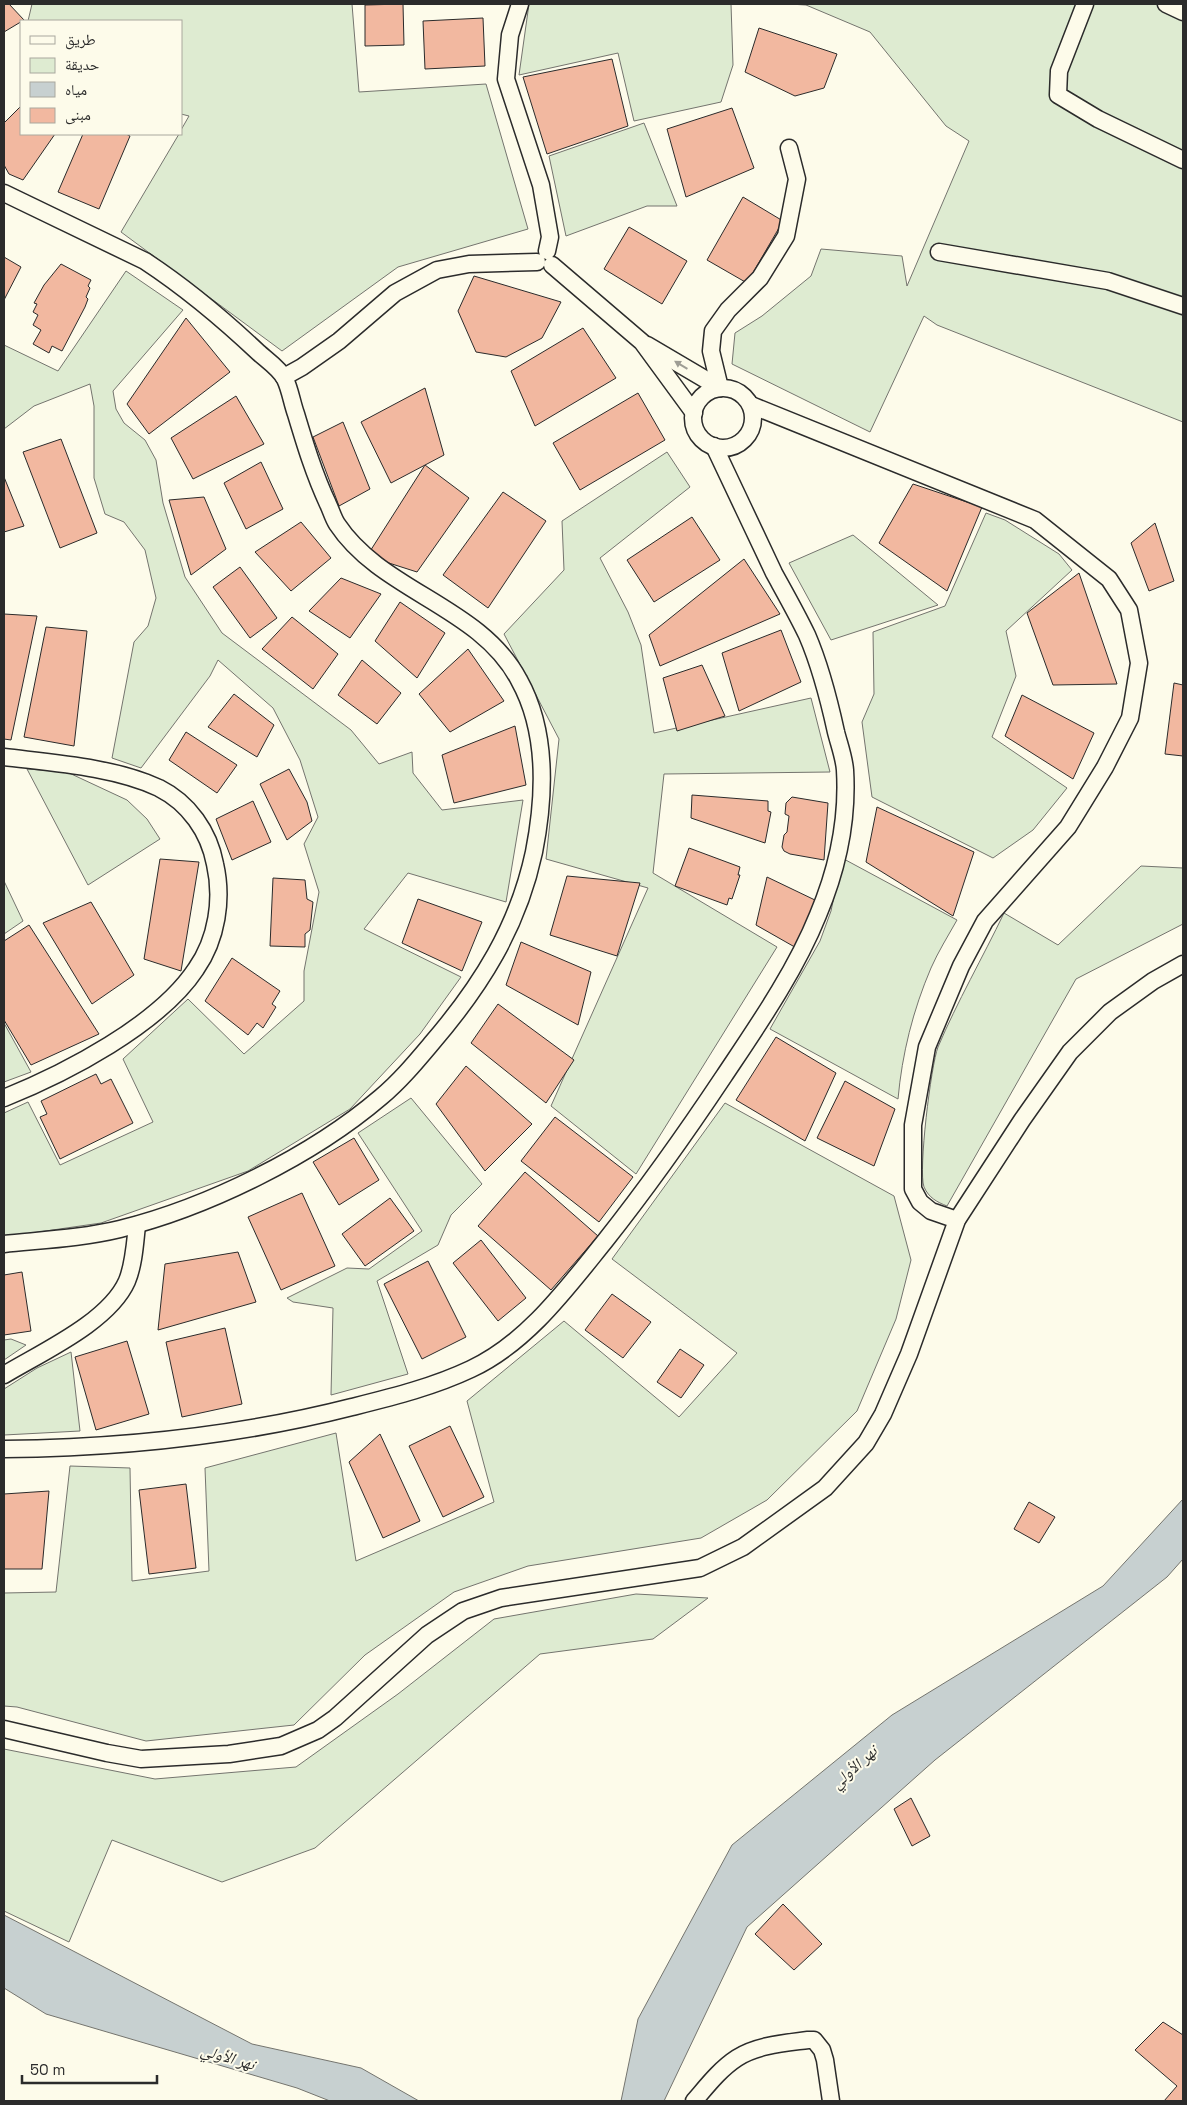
<svg xmlns="http://www.w3.org/2000/svg" width="1187" height="2105" viewBox="0 0 1187 2105" font-family="'Space Grotesk','Noto Naskh Arabic',sans-serif">
	<style>
		.green { fill: #deebd1; stroke: #74746e }
		.water { fill: #c7d0d0; stroke: #74746e }
		.building { fill: #f2b8a0; stroke: #2b2b2b }
		.lines { fill: none; stroke-linecap: round; stroke-linejoin: round }
		.street-casing { stroke: #2b2b2b; stroke-width: 19 }
		.street { stroke: #fdfbea; stroke-width: 16 }
		.oneway { fill: #9e9d94 }
		.labels { text-anchor: middle; dominant-baseline: central; stroke-width: 4; stroke-linejoin: round; paint-order: stroke }
		.water-label { font-size: 16px; font-style: italic; fill: #2b2b2b; stroke: #fdfbea }
	</style>
	<rect width="100%" height="100%" fill="#fdfbea"/>
	<g class="green">
		<polygon points="32,4 352,4 359,92 486,84 528,229 398,267 282,351 121,232 179,134 181,134 181,130 189,116 181,114 181,21 28,21"/>
		<polygon points="529,4 731,4 733,65 721,102 634,121 618,53 519,75"/>
		<polygon points="789,4 1183,4 1183,422 937,325 924,316 870,432 732,364 735,333 762,316 811,276 821,249 902,256 907,286 969,141 946,126 870,32 806,5"/>
		<polygon points="644,123 677,206 647,206 566,236 549,156"/>
		<polygon points="126,271 183,310 113,391 116,409 124,423 145,440 156,460 163,503 185,577 222,633 351,730 379,764 412,752 413,773 442,810 523,800 506,902 408,873 364,929 461,977 420,1034 350,1109 248,1171 101,1223 4,1237 4,1113 28,1102 60,1165 153,1122 123,1059 188,999 244,1054 304,1001 304,971 319,892 304,844 318,817 300,760 273,708 218,660 210,676 141,768 112,758 134,642 148,626 156,598 145,550 124,522 105,514 94,478 94,406 90,384 34,406 4,429 4,345 58,371"/>
		<polygon points="667,452 690,487 600,558 628,612 641,645 654,733 811,698 830,772 664,774 653,873 777,947 636,1174 551,1106 648,888 546,859 559,739 504,634 564,570 562,521"/>
		<polygon points="986,513 1005,520 1059,554 1072,570 1006,631 1016,676 992,737 1067,788 1033,830 993,858 872,797 862,722 874,694 873,632 945,606"/>
		<polygon points="853,535 938,605 831,640 789,563"/>
		<polygon points="27,769 67,772 127,800 147,819 160,839 88,885"/>
		<path d="M 842,858 L 957,920 C 948,936 938,952 931,968 C 913,1010 902,1054 898,1099 L 770,1029 L 820,941 L 831,911 Z"/>
		<path d="M 1141,866 L 1183,868 L 1183,924 L 1076,979 L 947,1206 C 937,1202 929,1198 924,1187 C 918,1171 931,1065 938,1047 C 957,1002 983,957 1004,913 L 1058,945 Z"/>
		<polygon points="4,881 23,921 4,934"/>
		<polygon points="4,1023 31,1072 4,1082"/>
		<polygon points="411,1098 482,1184 451,1215 438,1245 377,1281 408,1374 331,1395 333,1308 293,1302 287,1298 347,1268 369,1269 422,1231 358,1133"/>
		<polygon points="725,1103 894,1196 911,1260 896,1319 857,1411 767,1500 701,1538 528,1566 454,1592 365,1655 294,1725 146,1741 17,1707 4,1706 4,1593 56,1592 70,1466 130,1468 132,1581 209,1571 205,1468 336,1433 356,1561 494,1502 467,1401 564,1321 679,1417 737,1353 612,1259"/>
		<polygon points="11,1339 26,1345 4,1360 4,1340"/>
		<polygon points="71,1352 80,1431 4,1435 4,1389 37,1368"/>
		<polygon points="636,1594 708,1598 653,1639 540,1654 315,1848 222,1882 112,1840 69,1942 4,1911 4,1749 155,1779 296,1767 398,1694 494,1619"/>
	</g>
	<g class="water">
		<polygon points="1183,1499 1183,1559 1167,1577 935,1760 747,1927 664,2101 621,2101 638,2019 732,1845 892,1715 1103,1586"/>
		<polygon points="4,1915 252,2044 361,2068 419,2101 330,2101 297,2088 46,2014 4,1988"/>
	</g>
	<g class="building">
		<polygon points="4,4 9,4 24,20 4,32"/>
		<polygon points="403,4 404,45 365,46 365,5"/>
		<polygon points="483,18 485,66 425,69 423,21"/>
		<polygon points="759,28 837,54 824,88 795,96 745,72"/>
		<polygon points="612,59 628,126 547,154 523,77"/>
		<polygon points="21,106 21,134 55,134 23,180 9,174 4,165 4,123"/>
		<polygon points="732,108 754,168 686,197 667,129"/>
		<polygon points="83,134 126,134 130,136 99,209 58,192"/>
		<polygon points="743,197 783,221 747,283 707,260"/>
		<polygon points="629,227 687,261 662,304 604,269"/>
		<polygon points="4,257 21,267 4,300"/>
		<polygon points="61,264 91,280 88,286 90,288 86,297 88,299 85,307 62,351 52,346 49,353 33,344 41,330 33,325 38,315 33,312 37,304 34,303 44,285"/>
		<polygon points="474,276 561,302 542,338 506,357 476,352 458,311"/>
		<polygon points="186,318 230,372 149,434 127,404"/>
		<polygon points="583,328 616,378 535,426 511,371"/>
		<polygon points="425,388 444,455 391,483 361,422"/>
		<polygon points="638,393 665,440 580,490 553,443"/>
		<polygon points="236,396 264,444 193,479 171,438"/>
		<polygon points="343,422 370,489 339,506 313,437"/>
		<polygon points="61,439 97,533 60,548 23,452"/>
		<polygon points="261,462 283,509 246,529 224,483"/>
		<polygon points="425,465 469,498 417,572 367,556"/>
		<polygon points="4,477 24,526 4,532"/>
		<polygon points="913,484 982,507 947,591 879,543"/>
		<polygon points="503,492 546,521 488,608 443,575"/>
		<polygon points="204,497 226,549 191,575 169,500"/>
		<polygon points="692,517 720,560 654,602 627,560"/>
		<polygon points="301,522 331,558 291,591 255,552"/>
		<polygon points="1155,523 1174,581 1149,591 1131,543"/>
		<polygon points="744,559 780,614 660,666 649,635"/>
		<polygon points="240,567 277,618 250,638 213,587"/>
		<polygon points="1079,573 1117,684 1053,685 1027,613"/>
		<polygon points="341,578 381,594 350,638 309,611"/>
		<polygon points="400,602 445,633 417,678 375,641"/>
		<polygon points="4,614 37,616 11,740 4,739"/>
		<polygon points="292,617 338,654 313,689 262,649"/>
		<polygon points="46,627 87,631 74,746 24,737"/>
		<polygon points="781,630 801,682 739,711 722,653"/>
		<polygon points="468,649 504,701 450,732 419,694"/>
		<polygon points="362,660 401,693 377,724 338,695"/>
		<polygon points="702,665 725,716 677,731 663,678"/>
		<polygon points="1174,683 1183,685 1183,756 1165,754"/>
		<polygon points="234,694 274,725 257,757 208,727"/>
		<polygon points="1022,695 1094,733 1073,779 1005,736"/>
		<polygon points="515,726 526,785 454,803 442,755"/>
		<polygon points="186,732 237,765 217,793 169,760"/>
		<polygon points="289,769 307,802 312,821 287,840 260,784"/>
		<polygon points="692,795 768,801 768,811 771,812 765,843 691,818"/>
		<polygon points="792,797 828,803 824,860 790,854 784,851 782,847 784,835 787,832 789,816 785,814 786,803"/>
		<polygon points="253,801 271,842 232,860 216,819"/>
		<polygon points="877,807 974,852 953,916 866,862"/>
		<polygon points="689,848 740,867 738,875 740,875 732,899 729,898 727,905 675,886"/>
		<polygon points="160,859 199,862 181,971 144,959"/>
		<polygon points="567,876 640,883 617,956 550,935"/>
		<polygon points="767,877 817,901 800,950 756,925"/>
		<polygon points="273,878 305,880 307,899 313,902 310,930 305,934 305,947 270,946"/>
		<polygon points="418,899 482,922 462,971 402,943"/>
		<polygon points="91,902 134,975 92,1004 43,923"/>
		<polygon points="29,925 99,1034 31,1065 4,1020 4,941"/>
		<polygon points="521,942 591,972 578,1025 506,985"/>
		<polygon points="232,958 280,991 272,1004 276,1007 263,1028 257,1023 248,1035 205,1001"/>
		<polygon points="498,1004 574,1060 546,1103 471,1043"/>
		<polygon points="776,1037 836,1073 805,1141 736,1100"/>
		<polygon points="466,1066 532,1124 485,1171 436,1104"/>
		<polygon points="96,1074 101,1084 111,1079 133,1123 60,1159 40,1117 47,1114 41,1101"/>
		<polygon points="845,1081 895,1109 874,1166 817,1138"/>
		<polygon points="555,1117 633,1177 599,1222 521,1161"/>
		<polygon points="354,1138 379,1180 339,1205 313,1162"/>
		<polygon points="525,1172 598,1236 551,1290 478,1226"/>
		<polygon points="302,1193 335,1266 281,1290 248,1217"/>
		<polygon points="390,1198 414,1231 365,1266 342,1234"/>
		<polygon points="481,1240 526,1298 498,1321 453,1263"/>
		<polygon points="238,1252 256,1302 158,1330 165,1264"/>
		<polygon points="428,1261 466,1337 422,1359 384,1284"/>
		<polygon points="22,1272 31,1331 4,1335 4,1275"/>
		<polygon points="612,1294 651,1322 623,1358 585,1330"/>
		<polygon points="225,1328 242,1404 182,1417 166,1342"/>
		<polygon points="127,1341 149,1414 96,1430 75,1357"/>
		<polygon points="680,1349 704,1365 681,1398 657,1382"/>
		<polygon points="450,1426 484,1497 443,1517 409,1446"/>
		<polygon points="380,1434 420,1521 383,1538 349,1462"/>
		<polygon points="186,1484 196,1568 149,1574 139,1490"/>
		<polygon points="49,1491 42,1569 4,1569 4,1494"/>
		<polygon points="1029,1502 1055,1517 1039,1543 1014,1529"/>
		<polygon points="911,1798 930,1836 912,1846 894,1809"/>
		<polygon points="783,1904 822,1944 794,1970 755,1934"/>
		<polygon points="1163,2022 1183,2035 1183,2101 1164,2101 1177,2086 1135,2050"/>
	</g>
	<g class="lines">
		<defs>
			<g id="street">
				<polyline points="520,4 510,35 506,79 541,185 550,237 547,251"/>
				<polyline points="1085,4 1059,71 1058,95 1098,119 1183,160"/>
				<polyline points="1166,4 1183,12"/>
				<path d="M 4,193 L 145,261 C 186,288 223,319 259,353 C 267,360 280,369 285,379 C 290,389 292,403 296,414 C 305,444 314,474 328,504 C 331,510 333,518 337,524 C 382,592 480,606 519,680 C 548,732 545,796 534,852 C 518,927 481,986 431,1044 C 415,1063 400,1081 381,1097 C 312,1156 208,1207 120,1229 C 83,1238 42,1240 4,1244"/>
				<polyline points="939,252 1108,281 1183,306"/>
				<polyline points="552,265 642,342 694,413"/>
				<polyline points="647,345 720,388"/>
				<polyline points="284,377 302,367 339,341 395,293 437,270 469,264 537,262"/>
				<polyline points="720,388 711,351 713,331 728,310 760,278 786,236 797,179 789,148"/>
				<circle cx="723" cy="418" r="30"/>
				<polyline points="751,405 1035,520 1109,579 1129,610 1139,663 1130,718 1105,767 1068,827 985,921 961,966 927,1047 913,1125 913,1189 920,1202 931,1211 957,1220"/>
				<path d="M 4,757 C 53,763 114,767 159,788 C 189,803 209,832 215,864 C 223,899 217,939 196,969 C 159,1025 66,1073 4,1098"/>
				<path d="M 4,1375 C 42,1352 109,1322 127,1281 C 134,1264 135,1243 137,1225"/>
				<path d="M 4,1449 C 121,1448 238,1436 352,1407 C 392,1397 433,1387 471,1369 C 527,1343 567,1288 605,1241 C 647,1188 686,1133 724,1076 C 758,1025 795,972 818,915 C 837,870 848,819 845,770 C 844,757 839,744 836,732 C 829,700 820,665 807,635 C 797,614 785,593 774,573 C 754,531 734,488 714,446"/>
				<polyline points="4,1729 107,1753 141,1759 229,1754 281,1746 318,1730 335,1718 427,1635 463,1611 501,1598 700,1568 743,1547 825,1488 866,1443 883,1414 909,1354 957,1220 1022,1120 1070,1052 1110,1012 1153,981 1183,964"/>
				<path d="M 694,2101 C 707,2086 720,2069 737,2058 C 757,2045 786,2043 808,2040 L 814,2040 L 822,2050 L 825,2060 L 831,2101"/>
			</g>
		</defs>
		<use href="#street" class="street-casing"/>
		<use href="#street" class="street"/>
	</g>
	<defs><path id="oneway-solid" d="M-6-.8H1V-3.2L6.5 0L1 3.2V.8H-6Z" transform="scale(1.25)"/></defs>
	<use class="oneway" href="#oneway-solid" transform="translate(681 365) rotate(-149)"/>
	<g class="labels">
		<g class="water-label">
			<text transform="translate(854 1767) rotate(-42)">نهر الأولي</text>
			<text transform="translate(228 2057) rotate(16)">نهر الأولي</text>
		</g>
	</g>
	<rect width="1187" height="2105" fill="none" stroke="#2b2b2b" stroke-width="10"/>
	<rect x="20" y="20" width="162" height="115" fill="#fdfbea" stroke="#a9a89e"/>
	<rect x="30" y="36" width="25" height="8" fill="#fdfbea" stroke="#a9a89e"/>
	<text x="65" y="45" font-size="15" fill="#2b2b2b">طريق</text>
	<rect x="30" y="58" width="25" height="15" fill="#deebd1" stroke="#a9a89e"/>
	<text x="65" y="70" font-size="15" fill="#2b2b2b">حديقة</text>
	<rect x="30" y="82" width="25" height="15" fill="#c7d0d0" stroke="#a9a89e"/>
	<text x="65" y="95" font-size="15" fill="#2b2b2b">مياه</text>
	<rect x="30" y="108" width="25" height="15" fill="#f2b8a0" stroke="#a9a89e"/>
	<text x="65" y="120" font-size="15" fill="#2b2b2b">مبنى</text>
	<path d="M22 2075v8h135v-8" fill="none" stroke="#2b2b2b" stroke-width="2.5"/>
	<text x="30" y="2075" font-size="15" fill="#2b2b2b" stroke="#fdfbea" stroke-width="4" paint-order="stroke">50 m</text>
</svg>
